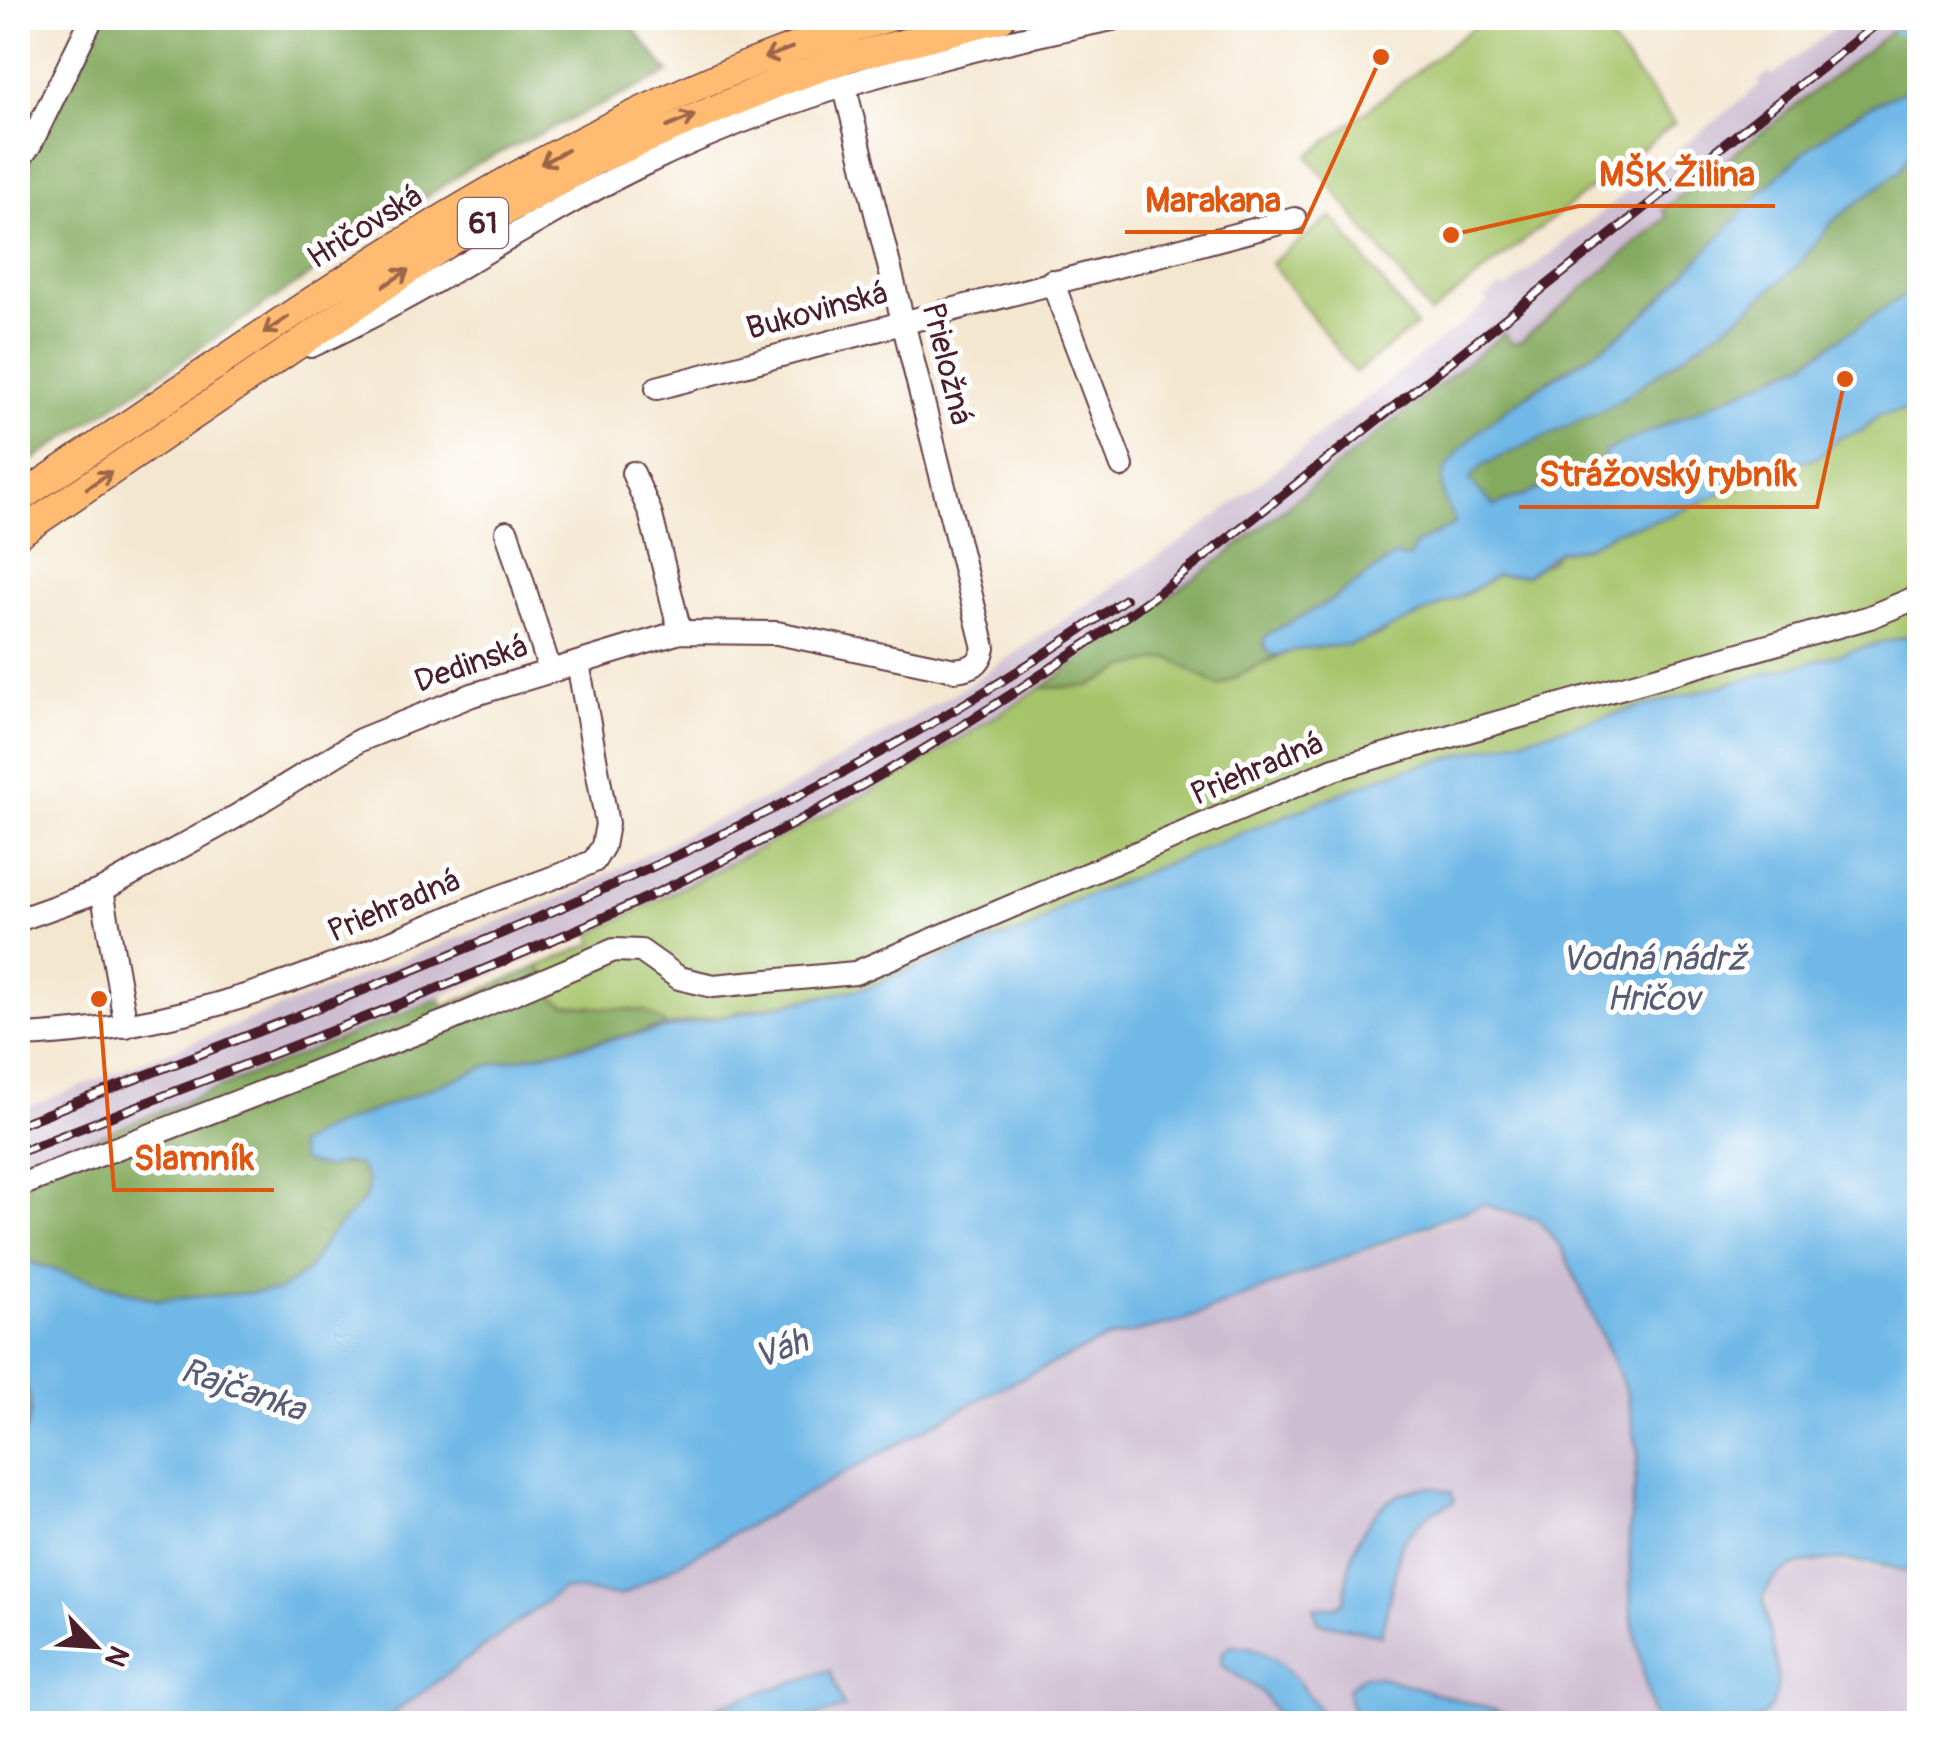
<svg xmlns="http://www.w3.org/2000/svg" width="1937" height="1741" viewBox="0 0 1937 1741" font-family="Pangolin,sans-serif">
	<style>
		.industrial { fill: #cebed1; fill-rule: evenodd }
		.green { fill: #a6c46b; stroke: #78724b; stroke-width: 2.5 }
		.forest { fill: #84aa5f; stroke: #676445; stroke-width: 2.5 }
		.water { fill: #6fb8e7; stroke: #5c6c89; stroke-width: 2.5 }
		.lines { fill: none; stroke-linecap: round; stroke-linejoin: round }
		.stream { stroke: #6fb8e7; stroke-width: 6 }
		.minor-casing { stroke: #643d44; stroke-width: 26 }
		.major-casing { stroke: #643d44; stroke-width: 31 }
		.minor { stroke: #fff; stroke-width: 22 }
		.major { stroke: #ffbb71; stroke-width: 28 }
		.rail-casing { stroke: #4a1f2b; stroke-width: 10 }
		.rail { stroke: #fff; stroke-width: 6; stroke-dasharray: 19; stroke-linecap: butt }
		.oneway { stroke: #9b654a }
		.labels { text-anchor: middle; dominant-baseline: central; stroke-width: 10; stroke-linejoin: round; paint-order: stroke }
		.shield { fill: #fff; stroke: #80626b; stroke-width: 2.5 }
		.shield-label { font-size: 30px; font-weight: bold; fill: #4a1f2b }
		.street-label { font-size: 32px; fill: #4a1f2b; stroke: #fff }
		.water-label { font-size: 35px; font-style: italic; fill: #595c76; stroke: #fff }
		.leader { fill: none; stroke: #e0560e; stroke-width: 4 }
		.callout-dot { fill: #e0560e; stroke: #fff; stroke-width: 4 }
		.callout-label { font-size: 35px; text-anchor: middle; font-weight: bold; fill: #e0560e; stroke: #fff; stroke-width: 10; stroke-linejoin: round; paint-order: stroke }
	</style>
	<rect width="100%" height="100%" fill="#fff"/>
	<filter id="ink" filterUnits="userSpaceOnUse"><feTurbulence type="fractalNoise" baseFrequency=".01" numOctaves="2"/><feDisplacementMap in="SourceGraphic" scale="20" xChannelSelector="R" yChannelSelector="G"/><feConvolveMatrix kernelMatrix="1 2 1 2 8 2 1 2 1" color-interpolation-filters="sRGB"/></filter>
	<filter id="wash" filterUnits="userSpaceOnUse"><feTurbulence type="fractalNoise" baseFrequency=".0048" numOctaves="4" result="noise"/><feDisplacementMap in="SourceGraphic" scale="40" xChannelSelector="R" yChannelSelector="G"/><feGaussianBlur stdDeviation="2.25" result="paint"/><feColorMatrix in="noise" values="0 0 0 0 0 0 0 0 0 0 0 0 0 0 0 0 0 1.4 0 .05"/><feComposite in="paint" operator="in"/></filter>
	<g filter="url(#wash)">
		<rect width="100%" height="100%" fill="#f4e7d0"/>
		<g class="industrial">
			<polygon points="1848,18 1908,18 1663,211 1668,217 1520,341 1512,343 1504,334 1221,559 988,723 810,825 591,934 18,1169 18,1111 572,893 688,832 789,789 966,686 1203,527 1488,303 1485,299 1500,287 1506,289 1629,190 1626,186 1638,176 1645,177 1760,85 1758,81 1769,72 1773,75"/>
			<path d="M 1482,1204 L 1538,1220 L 1562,1248 L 1627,1393 L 1638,1453 L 1629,1537 L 1631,1614 L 1654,1723 L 1538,1723 L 1379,1676 L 1362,1676 L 1375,1721 L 1386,1723 L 1329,1723 L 1269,1652 L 1229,1671 L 1260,1691 L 1284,1723 L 380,1724 L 563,1589 L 620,1596 L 1003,1387 L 1106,1339 L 1179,1322 L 1446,1222 ZM 1432,1487 L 1451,1492 L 1452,1504 L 1427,1515 L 1402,1542 L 1380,1635 L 1320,1605 L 1334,1607 L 1345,1600 L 1355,1549 L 1371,1516 L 1401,1492 Z"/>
			<polygon points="1823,1562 1919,1574 1919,1723 1750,1724 1760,1719 1768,1586 1782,1572"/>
		</g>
		<g class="green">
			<polygon points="1485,18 1593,18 1675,123 1430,314 1308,156"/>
			<polygon points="1332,216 1416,326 1355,373 1271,263"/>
			<polygon points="1902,411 1919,417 1919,633 1389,774 1064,905 1031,929 961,950 868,987 667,1026 645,1011 566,1005 555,999 539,966 594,943 591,934 897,778 1041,688 1090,686 1127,667 1170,658 1218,686 1297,648 1349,645 1381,635 1405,618 1467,594 1496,575 1548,563 1558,551 1584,548 1618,530 1665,518 1774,470 1820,456 1839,437 1862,431 1879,415"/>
		</g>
		<g class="forest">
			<path d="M 102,18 L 625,18 L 669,73 L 474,165 L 18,470 L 18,276 C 41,245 5,209 18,173 C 20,164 31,156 36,148 C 62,107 80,61 102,18 Z"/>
			<path d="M 1908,18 L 1919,18 L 1919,86 C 1799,123 1730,239 1640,318 C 1608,347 1567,367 1532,391 C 1505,410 1481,434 1455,455 L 1455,523 L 1415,545 L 1409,559 L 1396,555 L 1331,601 L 1268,634 L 1263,642 L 1267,651 L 1277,656 L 1218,686 L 1170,658 L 1127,667 L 1090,686 L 1041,688 L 1221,559 L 1504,333 L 1512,343 L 1521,341 L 1667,217 L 1662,210 Z"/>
			<polygon points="1919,133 1919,285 1803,364 1732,396 1601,467 1493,506 1469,480 1483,465 1613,405 1746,311 1797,266 1833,221 1901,170"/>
			<path d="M 539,966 L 555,999 L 566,1005 L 645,1011 L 667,1026 L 493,1064 L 323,1131 L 297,1146 L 302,1161 C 330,1169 335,1161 360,1165 L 368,1181 L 366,1198 L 328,1237 L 307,1271 L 278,1291 L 156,1300 L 18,1259 L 18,1169 L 440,998 L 444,1007 Z"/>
			<path d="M 18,1355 C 35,1387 34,1416 18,1448 Z"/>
		</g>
		<g class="water">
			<path d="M 1919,86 L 1919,133 L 1901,170 L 1833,221 L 1797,266 L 1746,311 L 1613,405 L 1483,465 L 1469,480 L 1494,506 L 1601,467 L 1606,451 L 1803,364 L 1919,285 L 1919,417 L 1902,411 L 1879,415 L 1862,431 L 1839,437 L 1820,456 L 1774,470 L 1665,518 L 1618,530 L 1584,548 L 1558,551 L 1526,576 L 1496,575 C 1484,587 1365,642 1347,645 C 1322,648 1301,646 1277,656 L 1267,651 L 1263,642 L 1268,634 L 1331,601 L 1396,555 L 1409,559 L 1415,545 L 1455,524 C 1448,505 1435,486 1448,467 C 1486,406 1588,366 1641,318 C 1728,238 1801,122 1919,86 Z"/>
			<path d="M 1919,633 L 1919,1574 C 1877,1564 1782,1541 1764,1597 C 1764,1640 1802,1699 1750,1724 L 1654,1723 L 1631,1614 L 1629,1537 L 1638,1453 L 1627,1393 L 1562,1248 L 1538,1220 L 1482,1204 L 1179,1322 L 1106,1339 L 1002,1387 L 620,1596 L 563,1589 L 380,1723 L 18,1723 L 18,1448 C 41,1400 27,1398 18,1353 C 12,1324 17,1288 18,1259 L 156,1300 L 278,1291 L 307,1271 L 328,1237 L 366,1198 L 368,1181 L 359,1165 L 344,1162 L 326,1168 L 301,1161 L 297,1146 L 322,1131 L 493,1064 L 868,987 L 961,950 L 1031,929 L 1064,905 L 1389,774 Z"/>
			<path d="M 1432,1487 L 1451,1492 L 1455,1501 L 1427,1515 L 1402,1542 L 1381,1635 L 1318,1622 L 1314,1607 L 1335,1607 L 1345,1600 C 1347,1546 1373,1489 1432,1487 Z"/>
			<path d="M 1231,1645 C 1280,1645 1302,1688 1329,1723 L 1284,1723 L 1260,1691 L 1222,1665 L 1223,1651 Z"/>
			<polygon points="830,1670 844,1708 790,1723 685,1723 688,1716"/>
			<polygon points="1362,1676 1378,1676 1538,1723 1386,1723 1358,1713 1350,1705 1348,1689"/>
		</g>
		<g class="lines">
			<polyline class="stream" points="1895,31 1907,34 1920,45"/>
		</g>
	</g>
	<g filter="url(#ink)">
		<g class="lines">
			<defs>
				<g id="minor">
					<polyline points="18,161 30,145 92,18"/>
					<polyline points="1052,281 1122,466"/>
					<path d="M 311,346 C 425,295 526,222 638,167 C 790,92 951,52 1117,18"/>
					<polyline points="657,388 1295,219"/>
					<polyline points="633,473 650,512 680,632"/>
					<polyline points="507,532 550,671"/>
					<polyline points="102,890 126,1026"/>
					<path d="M 18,920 L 102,890 L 235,817 L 360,740 L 472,695 L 680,632 L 777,633 L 955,670 C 972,668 980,665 984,648 L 844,84"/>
					<path d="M 18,1036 C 185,1031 321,972 472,908 C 512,891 555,879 594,861 L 603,846 L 607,824 L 578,663"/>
					<polyline points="18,1186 450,1020 614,950 641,951 679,978 713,986 855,973 1334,769 1870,617 1920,596"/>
				</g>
				<g id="major">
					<path d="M 18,499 C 292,317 565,107 887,18"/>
					<polyline points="18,534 451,241 596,160 782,81 851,57 1001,18"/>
				</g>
			</defs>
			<use href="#minor" class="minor-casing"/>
			<use href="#major" class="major-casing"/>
			<use href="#minor" class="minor"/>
			<use href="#major" class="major"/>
			<defs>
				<g id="rail">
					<path d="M 18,1125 C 399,975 789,839 1125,599"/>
					<path d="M 18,1153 C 228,1069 444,993 650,896 C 833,810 1006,705 1169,585 L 1884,18"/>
				</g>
			</defs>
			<use href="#rail" class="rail-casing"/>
			<use href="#rail" class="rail"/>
		</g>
		<defs><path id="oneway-shaft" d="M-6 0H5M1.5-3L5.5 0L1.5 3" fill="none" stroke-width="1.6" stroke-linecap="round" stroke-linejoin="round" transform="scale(2.5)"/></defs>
		<g class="oneway">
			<use href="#oneway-shaft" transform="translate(778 53) rotate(159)"/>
			<use href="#oneway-shaft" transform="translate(681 121) rotate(-23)"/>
			<use href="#oneway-shaft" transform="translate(554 157) rotate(152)"/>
			<use href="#oneway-shaft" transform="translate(396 278) rotate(-34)"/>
			<use href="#oneway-shaft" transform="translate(276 325) rotate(146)"/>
			<use href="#oneway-shaft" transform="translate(99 480) rotate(-34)"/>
		</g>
	</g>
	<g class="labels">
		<rect class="shield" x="458" y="198" width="50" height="50" rx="8"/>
		<g class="shield-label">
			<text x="483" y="223">61</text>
		</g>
		<g class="street-label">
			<text transform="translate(365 227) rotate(-32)">Hričovská</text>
			<text transform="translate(817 311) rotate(-15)">Bukovinská</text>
			<text transform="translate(947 364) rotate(76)">Prieložná</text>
			<text transform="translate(471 664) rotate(-19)">Dedinská</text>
			<text transform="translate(1257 769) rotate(-23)">Priehradná</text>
			<text transform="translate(394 906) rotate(-23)">Priehradná</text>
		</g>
		<g class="water-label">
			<text x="1653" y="959">Vodná nádrž<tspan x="1653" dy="40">Hričov</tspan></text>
			<text transform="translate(781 1349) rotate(-21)">Váh</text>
			<text transform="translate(243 1390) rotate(19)">Rajčanka</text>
		</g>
	</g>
	<path class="leader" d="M1451 235L1579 206H1775M1381 57L1301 232H1125M1845 379L1817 507H1519M99 999L114 1190H274"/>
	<g class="callout-dot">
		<circle cx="1451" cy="235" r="10"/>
		<circle cx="1381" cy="57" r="10"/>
		<circle cx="1845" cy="379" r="10"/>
		<circle cx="99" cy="999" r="10"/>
	</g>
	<g class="callout-label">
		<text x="1677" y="186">MŠK Žilina</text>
		<text x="1213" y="212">Marakana</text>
		<text x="1668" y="486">Strážovský rybník</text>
		<text x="194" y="1170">Slamník</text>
	</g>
	<rect width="1937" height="1741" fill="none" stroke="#fff" stroke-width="60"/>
	<g transform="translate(95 1646) rotate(115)" stroke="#ffffff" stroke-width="8" paint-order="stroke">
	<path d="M0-8L18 38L0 25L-18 38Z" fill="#4a1f2b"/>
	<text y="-15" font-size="28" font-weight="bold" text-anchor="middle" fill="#4a1f2b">N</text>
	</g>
</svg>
